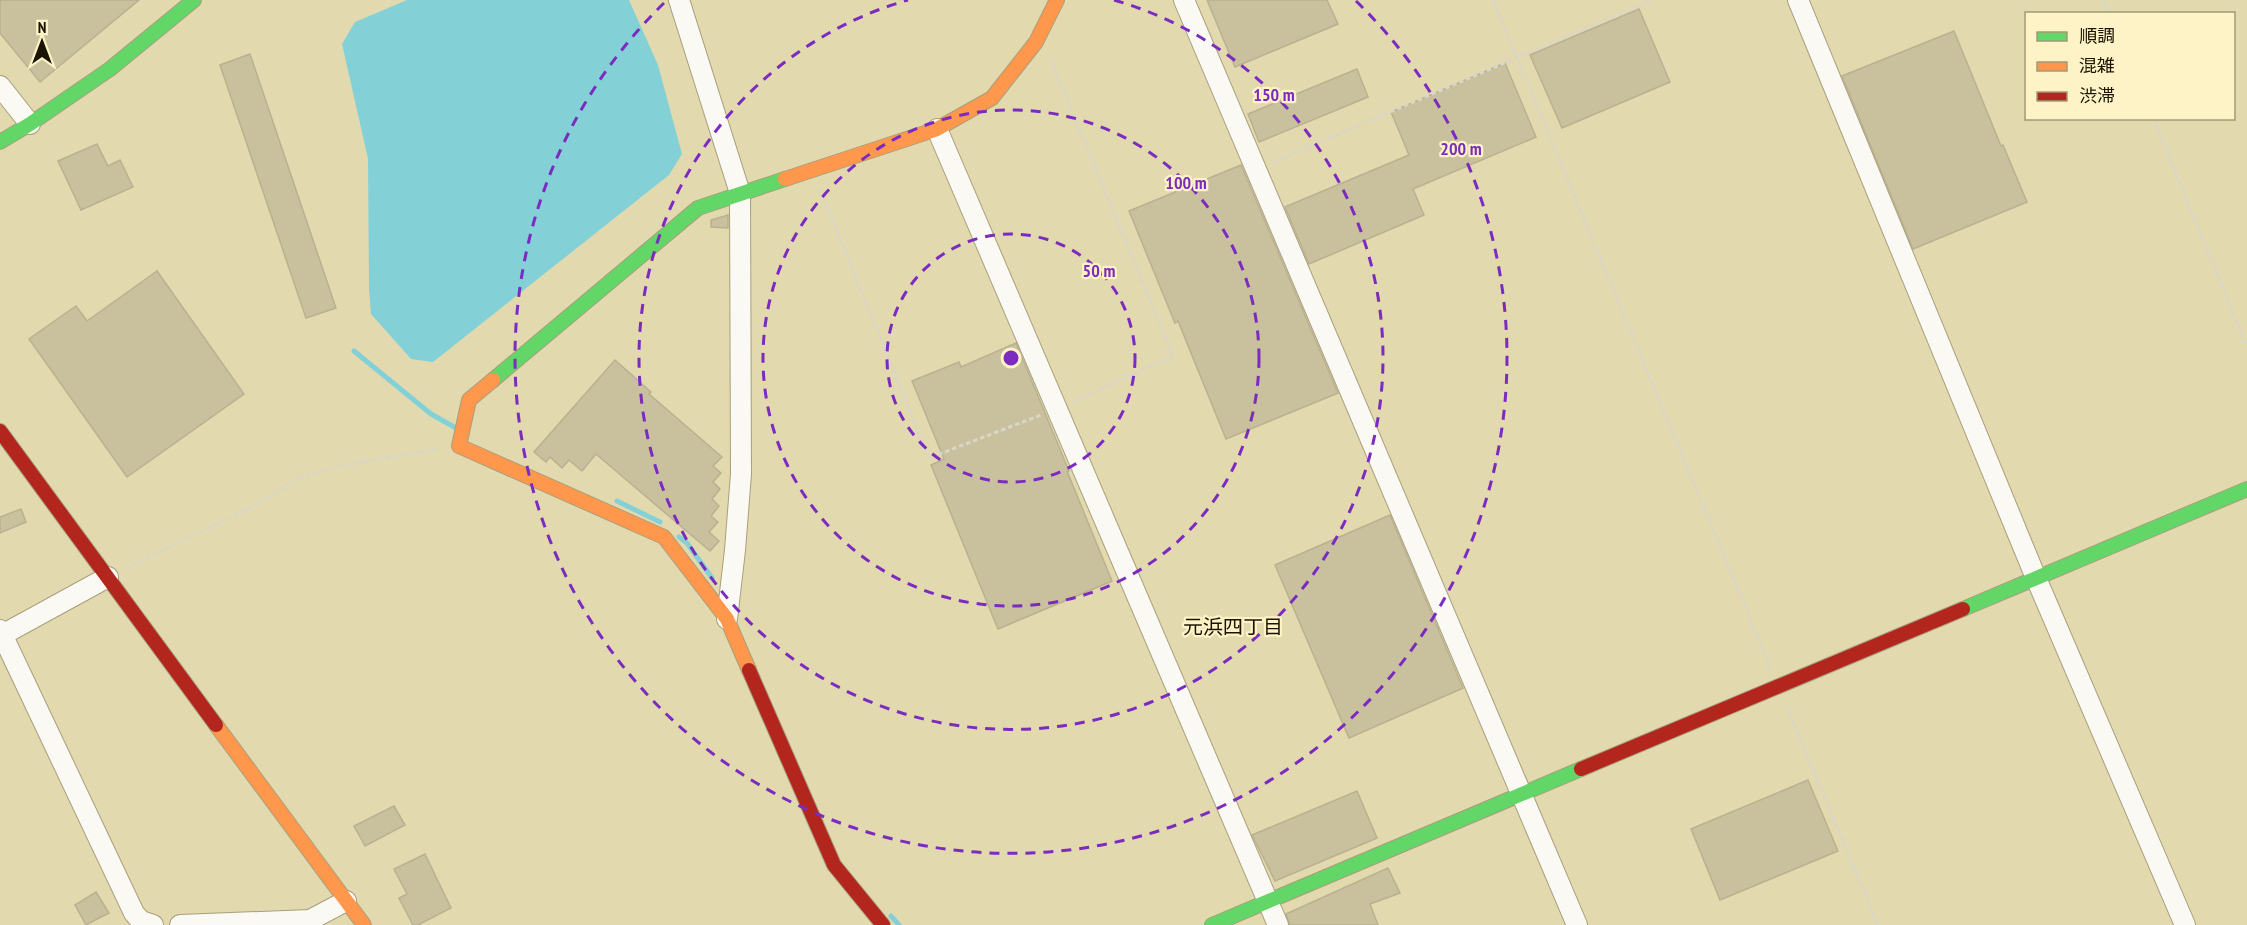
<svg xmlns="http://www.w3.org/2000/svg" width="2247" height="925" viewBox="0 0 2247 925" font-family="'PT Sans Narrow','Noto Sans JP',sans-serif">
	<style>
		.water { fill: #83d1d7 }
		.lines { fill: none; stroke-linecap: round; stroke-linejoin: round }
		.stream { stroke: #83d1d7; stroke-width: 5 }
		.building { fill: #c9c09e; stroke: #b9b18f; stroke-width: 1.5 }
		.street-casing { stroke: #a89f7d; stroke-width: 22 }
		.fast-casing { stroke: #a89f7d; stroke-width: 16 }
		.slow-casing { stroke: #a89f7d; stroke-width: 16 }
		.jam-casing { stroke: #a89f7d; stroke-width: 16 }
		.path { stroke: #d9d6c8; stroke-width: 3; stroke-dasharray: 4.5 3; stroke-linecap: butt }
		.street { stroke: #fbf9f3; stroke-width: 20 }
		.fast { stroke: #63d668; stroke-width: 14 }
		.slow { stroke: #ff974d; stroke-width: 14 }
		.jam { stroke: #b3261e; stroke-width: 14 }
		.ring { fill: none; stroke: #7b2cbf; stroke-width: 3; stroke-dasharray: 10 8 }
		.labels { text-anchor: middle; dominant-baseline: central; stroke-width: 4.5; stroke-linejoin: round; paint-order: stroke }
		.neighbourhood-label { font-size: 20px; fill: #1a1400; stroke: #fef3c6 }
		.centre { fill: #7b2cbf; stroke: #fef3c6; stroke-width: 3 }
		.ring-label { font-size: 18px; text-anchor: middle; font-weight: bold; fill: #7b2cbf; stroke: #fef3c6; stroke-width: 4.5; stroke-linejoin: round; paint-order: stroke }
	</style>
	<rect width="100%" height="100%" fill="#e3d9ae"/>
	<polygon class="water" points="407,0 629,0 658,65 682,154 669,175 433,362 411,359 371,314 369,289 368,159 342,44 355,22"/>
	<g class="lines">
		<g class="stream">
			<polyline points="354,351 431,414 456,428"/>
			<polyline points="617,501 660,522"/>
			<polyline points="679,537 687,543 712,578"/>
			<polyline points="891,916 899,925"/>
		</g>
	</g>
	<g class="building">
		<polygon points="0,0 139,0 40,82 0,33"/>
		<polygon points="1207,0 1327,0 1338,24 1235,67"/>
		<polygon points="1639,9 1670,82 1562,128 1530,55"/>
		<polygon points="1954,31 2001,146 2003,145 2027,202 1913,249 1842,76"/>
		<polygon points="250,54 336,308 306,318 220,65"/>
		<polygon points="1505,63 1536,137 1413,189 1424,215 1309,264 1285,207 1409,155 1391,112"/>
		<polygon points="1357,69 1368,97 1259,142 1248,114"/>
		<polygon points="97,144 108,166 120,160 133,187 81,210 58,161"/>
		<polygon points="1241,165 1338,393 1226,439 1178,321 1175,323 1129,211"/>
		<polygon points="728,215 728,228 711,227 711,220"/>
		<polygon points="157,271 244,394 127,477 29,339 76,306 87,321"/>
		<polygon points="1016,343 1069,471 1067,471 1112,581 998,629 931,465 944,459 912,381 959,362 961,367"/>
		<polygon points="615,360 651,392 649,394 722,457 713,466 721,473 713,482 720,489 712,499 719,506 711,516 718,522 709,532 719,541 710,551 596,454 582,471 569,460 562,468 550,457 546,462 534,452"/>
		<polygon points="21,509 26,522 0,533 0,517"/>
		<polygon points="1390,515 1463,688 1349,738 1275,565"/>
		<polygon points="1808,780 1838,851 1720,900 1691,829"/>
		<polygon points="1357,791 1377,838 1275,881 1252,835"/>
		<polygon points="394,806 405,825 365,846 354,826"/>
		<polygon points="425,854 451,908 418,925 413,925 399,898 407,894 394,869"/>
		<polygon points="1388,868 1400,893 1370,904 1378,925 1290,925 1286,914"/>
		<polygon points="96,892 109,913 86,925 75,905"/>
	</g>
	<g class="lines">
		<defs>
			<g id="street">
				<polyline points="679,0 740,193 741,474 735,550 727,619"/>
				<polyline points="1184,0 1577,925"/>
				<polyline points="1798,0 2036,578 2185,925"/>
				<polyline points="0,86 30,124"/>
				<polyline points="937,129 1278,925"/>
				<polyline points="0,630 134,913 141,921 153,925"/>
				<polyline points="2,635 108,577"/>
				<polyline points="180,925 310,920 346,901"/>
			</g>
			<g id="fast">
				<polyline points="0,142 30,124 110,69 194,0"/>
				<polyline points="493,380 698,208 785,179"/>
				<polyline points="1963,609 2247,489"/>
				<polyline points="1212,925 1581,769"/>
			</g>
			<g id="slow">
				<polyline points="785,179 937,129 992,98 1036,42 1057,0"/>
				<polyline points="493,380 469,400 459,446 664,537 727,619 749,670"/>
				<polyline points="216,725 364,925"/>
			</g>
			<g id="jam">
				<polyline points="0,431 216,725"/>
				<polyline points="749,670 834,865 883,925"/>
				<polyline points="1581,769 1963,609"/>
			</g>
		</defs>
		<use href="#street" class="street-casing"/>
		<use href="#fast" class="fast-casing"/>
		<use href="#slow" class="slow-casing"/>
		<use href="#jam" class="jam-casing"/>
		<g class="path">
			<polyline points="1493,0 1771,669"/>
			<polyline points="2103,0 2109,14"/>
			<polyline points="1050,58 1173,356 1072,402"/>
			<polyline points="2153,118 2247,347"/>
			<polyline points="1273,162 1652,0"/>
			<polyline points="820,189 929,458 1041,415"/>
			<polyline points="126,568 260,503 299,477 345,465 438,449"/>
			<polyline points="1786,705 1878,925"/>
		</g>
		<use href="#street" class="street"/>
		<use href="#fast" class="fast"/>
		<use href="#slow" class="slow"/>
		<use href="#jam" class="jam"/>
	</g>
	<g class="ring">
		<circle cx="1011" cy="358" r="124"/>
		<circle cx="1011" cy="358" r="248"/>
		<path d="M1114 0A372 372 0 1 1 908 0"/>
		<path d="M1356 1A496 496 0 1 1 666 1"/>
	</g>
	<g class="labels">
		<g class="neighbourhood-label">
			<text x="1233" y="627">元浜四丁目</text>
		</g>
	</g>
	<circle cx="1011" cy="358" r="9" class="centre"/>
	<g class="ring-label">
		<text x="1274" y="101">150 m</text>
		<text x="1461" y="155">200 m</text>
		<text x="1186" y="189">100 m</text>
		<text x="1099" y="277">50 m</text>
	</g>
	<rect x="2025" y="12" width="210" height="108" fill="#fef3c6" stroke="#a39a77" stroke-width="1.5"/>
	<rect x="2037" y="32" width="30" height="9" fill="#63d668" stroke="#a39a77" stroke-width="1.5"/>
	<text x="2079" y="42" font-size="18" fill="#1a1400">順調</text>
	<rect x="2037" y="62" width="30" height="9" fill="#ff974d" stroke="#a39a77" stroke-width="1.5"/>
	<text x="2079" y="72" font-size="18" fill="#1a1400">混雑</text>
	<rect x="2037" y="92" width="30" height="9" fill="#b3261e" stroke="#a39a77" stroke-width="1.5"/>
	<text x="2079" y="102" font-size="18" fill="#1a1400">渋滞</text>
	<g transform="translate(42 42)" stroke="#fef3c6" stroke-width="4.5" paint-order="stroke">
	<path d="M0-4.5L10 22L0 15L-10 22Z" fill="#1a1400"/>
	<text y="-9" font-size="16" font-weight="bold" text-anchor="middle" fill="#1a1400">N</text>
	</g>
</svg>
